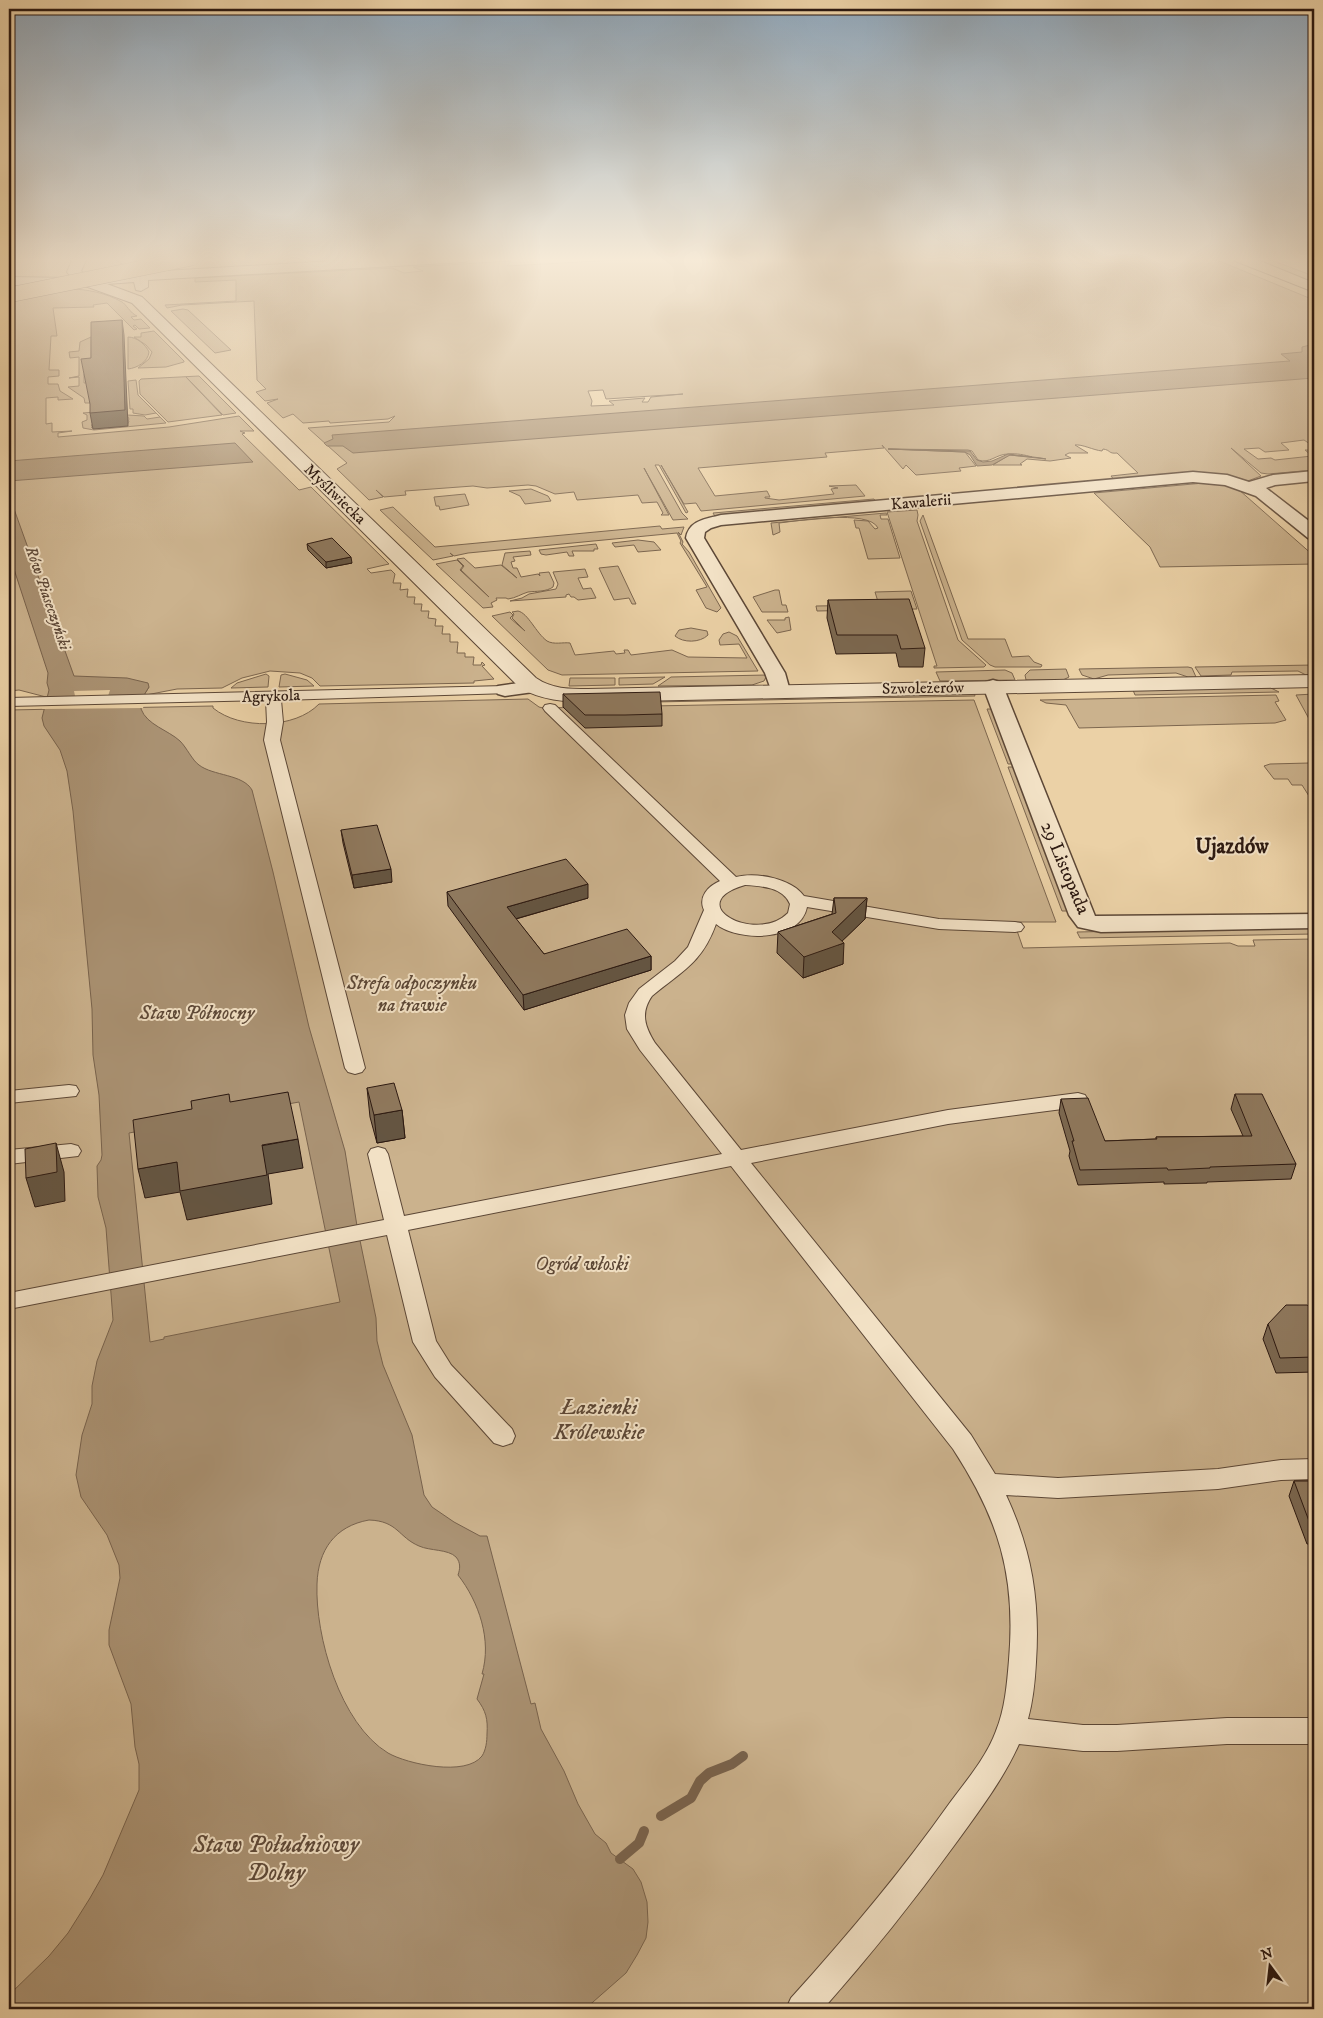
<svg xmlns="http://www.w3.org/2000/svg" width="1323" height="2018" viewBox="0 0 1323 2018" font-family="'IM FELL DW Pica',serif">
	<style>
		.green { fill: #cbb28d; stroke: #7c664f; fill-rule: evenodd }
		.water { fill: #aa9273; stroke: #78624c; fill-rule: evenodd }
		.pier { fill: #ebd1a6 }
		.lines { fill: none; stroke-linecap: round; stroke-linejoin: round }
		.stream { stroke: #78624c; stroke-width: 10 }
		.pedestrian-casing { stroke: #5c4736; stroke-width: 2 }
		.minor-casing { stroke: #5c4736; stroke-width: 3 }
		.tertiary-casing { stroke: #5c4736; stroke-width: 2 }
		.primary-casing { stroke: #2c1911; stroke-width: 2 }
		.pedestrian { fill: #f2e1c5; fill-rule: evenodd }
		.minor { fill: #f2e1c5; fill-rule: evenodd }
		.tertiary { fill: #f2e1c5; fill-rule: evenodd }
		.primary { fill: #ebd1a6; fill-rule: evenodd }
		.primary-bridge-casing { stroke: #2c1911; stroke-width: 16; stroke-linecap: butt }
		.primary-bridge { stroke: #ebd1a6; stroke-width: 15 }
		.wall { fill: #7b6851; stroke: #2c1911 }
		.shaded-wall { fill: #645542; stroke: #2c1911 }
		.building { fill: #8f795e; stroke: #2c1911 }
		.labels { text-anchor: middle; dominant-baseline: central; stroke-width: 4; stroke-linejoin: round; paint-order: stroke }
		.far-street-label { font-size: 16px; fill: #2c1911; stroke: #f2e1c5 }
		.far-water-label { font-size: 16px; font-style: italic; fill: #5e4938; stroke: #f2e1c5 }
		.street-label { font-size: 19px; fill: #2c1911; stroke: #f2e1c5 }
		.park-label { font-size: 19px; font-style: italic; fill: #5c4736; stroke: #f2e1c5 }
		.water-label { font-size: 20px; font-style: italic; fill: #5e4938; stroke: #f2e1c5 }
		.quarter-label { font-size: 21px; font-weight: bold; fill: #2c1911; stroke: #f2e1c5 }
		.near-park-label { font-size: 22px; font-style: italic; fill: #5c4736; stroke: #f2e1c5 }
		.near-water-label { font-size: 24px; font-style: italic; fill: #5e4938; stroke: #f2e1c5 }
	</style>
	<rect width="100%" height="100%" fill="#ebd1a6"/>
	<filter id="stains"><feTurbulence type="fractalNoise" baseFrequency=".004" numOctaves="4"/><feColorMatrix values="0 0 0 0 .2 0 0 0 0 .09 0 0 0 0 .02 0 0 0 .5 -.17"/></filter>
	<radialGradient id="worn" r=".72"><stop offset=".6" stop-color="#630" stop-opacity="0"/><stop offset="1" stop-color="#630" stop-opacity=".3"/></radialGradient>
	<g class="green">
		<path d="M 653,258 L 1212,258 L 1314,300 L 1314,443 L 1310,444 L 1304,440 L 1281,443 L 1289,450 L 1265,452 L 1259,448 L 1244,449 L 1258,459 L 1271,458 L 1275,460 L 1312,456 L 1305,450 L 1310,450 L 1314,453 L 1314,470 L 1268,474 L 1261,473 L 1231,448 L 1261,476 L 1245,482 L 1115,481 L 1111,476 L 1138,473 L 1117,453 C 1108,454 1111,450 1103,449 L 1102,451 C 1093,450 1082,444 1075,445 L 1088,453 L 1069,453 L 1065,455 L 1071,458 L 1050,461 L 1027,459 L 1020,464 L 1022,465 L 993,465 L 1009,455 L 1032,457 C 1025,455 1016,453 1008,454 C 996,454 990,464 978,460 L 972,451 L 968,450 L 888,449 L 965,452 L 976,466 L 959,468 L 961,471 L 916,475 L 906,465 L 903,469 L 882,445 L 884,448 L 825,453 L 827,457 L 698,468 L 715,496 L 767,491 L 770,497 L 765,497 L 765,498 L 779,500 L 834,494 L 831,489 L 838,488 L 829,486 L 856,485 L 865,496 L 701,511 L 696,503 L 684,504 L 661,465 L 688,512 L 686,513 L 659,465 L 655,465 L 682,513 L 688,519 L 673,520 L 644,468 L 669,515 L 661,515 L 663,513 L 657,502 L 642,503 L 638,495 L 577,500 L 574,492 L 555,494 L 536,486 L 528,485 L 487,488 L 473,486 L 405,491 L 406,495 L 384,497 L 376,490 L 383,497 L 369,500 L 337,469 L 347,463 L 308,428 L 389,422 L 395,416 L 388,419 L 330,423 L 329,421 L 303,423 L 293,414 L 283,418 L 267,403 L 278,399 L 265,401 L 256,392 L 266,389 L 257,380 L 254,301 L 182,305 L 167,308 L 165,305 L 236,301 L 236,280 L 195,282 L 195,278 L 392,268 L 404,273 L 423,271 L 413,267 L 511,261 L 507,266 ZM 603,390 L 606,399 L 683,394 L 651,397 L 648,402 L 642,402 L 645,398 L 609,401 L 614,405 L 591,406 L 592,401 L 588,391 Z"/>
		<polygon points="1252,258 1266,258 1308,274 1314,277 1314,283"/>
		<path d="M 69,289 C 87,289 106,293 122,302 C 125,303 131,314 137,316 L 131,317 L 134,320 L 141,319 L 150,328 L 139,329 L 135,325 L 133,326 L 137,329 L 134,330 L 107,303 L 93,305 L 94,307 L 53,308 L 57,336 L 51,336 L 49,370 L 59,370 L 59,376 L 48,377 L 48,384 L 58,384 L 60,391 L 73,399 L 58,400 L 58,397 L 46,398 L 46,424 L 52,423 L 52,432 L 72,431 L 58,433 L 58,437 L 169,427 L 239,416 L 254,431 L 240,431 L 245,433 L 242,434 L 299,490 L 311,487 L 389,564 L 367,569 L 371,573 L 391,570 L 395,574 L 393,583 L 401,583 L 400,590 L 408,589 L 407,597 L 415,597 L 414,604 L 422,604 L 421,611 L 429,611 L 428,618 L 436,619 L 435,626 L 443,626 L 442,634 L 450,634 L 450,642 L 458,642 L 457,653 L 465,653 L 465,657 L 474,657 L 473,665 L 481,665 L 482,662 L 485,665 L 482,666 L 494,679 L 474,681 L 474,683 L 320,686 L 312,678 L 300,673 L 270,671 L 242,678 L 222,688 L 177,689 L 146,695 L 144,695 L 149,687 L 46,697 L 19,690 L 9,691 L 9,302 Z"/>
		<polygon points="183,309 188,310 231,350 215,353 171,311"/>
		<polygon points="154,331 184,361 184,362 166,367 138,368 149,359 152,352 146,345 134,337 141,337 141,333"/>
		<polygon points="91,337 91,373 84,374 84,383 94,382 90,403 85,403 84,398 68,387 79,386 79,377 69,378 79,376 79,357 70,358 69,352 79,351 80,342"/>
		<path d="M 128,337 C 137,337 146,345 149,352 C 148,362 137,368 128,369 Z"/>
		<polygon points="199,376 236,413 223,415 186,377 222,415 168,422 140,394 139,381 141,379"/>
		<polygon points="136,380 138,395 166,423 94,430 83,428 82,422 87,420 87,415 83,413 94,412 94,421 92,422 93,424 91,425 93,427 91,427 94,429 127,426 129,421 128,421 129,419 127,415 144,416 147,419 160,417 156,413 145,415 133,413 133,409 130,409 128,381"/>
		<polygon points="1204,483 1221,484 1238,489 1314,556 1314,564 1160,567 1150,547 1094,493"/>
		<polygon points="531,489 548,496 551,501 525,504 520,496 509,491"/>
		<polygon points="465,494 469,505 440,510 439,506 436,506 434,497"/>
		<polygon points="874,499 877,503 716,518 713,513"/>
		<polygon points="393,507 435,547 660,526 662,529 684,527 681,535 678,532 683,542 682,544 689,552 721,608 717,612 706,608 696,590 707,587 680,543 681,541 677,533 468,553 454,556 450,553 453,556 433,560 380,510"/>
		<polygon points="917,510 918,515 917,521 958,640 986,665 984,667 934,668 934,666 937,666 887,512"/>
		<path d="M 886,513 L 887,515 L 880,515 L 881,519 L 888,519 L 900,558 L 868,559 L 859,528 L 856,528 L 854,520 L 868,521 L 875,529 L 878,528 C 869,509 797,521 779,523 L 780,532 L 773,535 L 771,523 Z"/>
		<polygon points="923,515 968,639 1005,639 1012,657 1029,656 1034,662 1042,665 1041,667 995,667 990,665 962,640 920,521"/>
		<polygon points="638,540 654,542 661,550 638,552 634,545 615,547 612,543"/>
		<polygon points="596,544 598,549 594,549 594,551 572,551 574,556 569,556 567,552 546,555 541,554 539,550"/>
		<path d="M 530,551 L 531,555 L 513,557 L 515,561 L 511,562 L 513,568 L 517,568 L 521,577 L 538,574 L 540,576 L 539,573 L 549,572 L 554,583 L 553,587 C 546,592 536,591 528,592 C 521,594 516,598 508,599 L 506,598 L 496,598 L 497,600 L 491,603 L 493,607 L 483,608 L 436,564 L 457,560 L 463,566 L 460,570 L 489,597 L 461,570 L 464,566 L 457,559 L 464,558 L 475,568 L 501,565 L 517,578 L 502,565 L 505,553 Z"/>
		<polygon points="618,566 636,604 632,604 629,598 614,600 599,568"/>
		<polygon points="585,569 588,577 578,578 583,589 591,588 596,598 578,600 574,597 571,597 569,594 566,595 566,597 510,601 522,598 529,594 556,589 558,584 553,572"/>
		<polygon points="775,590 779,590 782,605 786,605 788,612 762,612 753,597"/>
		<polygon points="911,591 917,609 817,611 816,606 879,605 875,592"/>
		<path d="M 518,611 C 528,613 536,633 547,641 C 554,645 563,642 570,643 L 575,655 L 614,651 L 616,654 L 625,653 L 624,650 L 628,650 L 631,655 L 672,650 L 688,657 L 747,658 L 739,644 L 720,645 L 719,640 L 723,634 L 729,632 L 737,636 L 758,671 L 562,675 L 548,670 L 492,616 L 510,612 L 513,615 L 510,618 L 525,631 L 512,618 L 514,614 L 512,612 Z"/>
		<polygon points="789,617 791,630 777,633 767,620 785,620 785,618"/>
		<path d="M 691,628 L 707,631 L 708,635 C 700,643 683,643 675,636 L 679,630 Z"/>
		<polygon points="1314,665 1314,674 1306,675 1298,671 1232,672 1231,675 1201,676 1195,667"/>
		<polygon points="1188,667 1192,668 1196,677 1188,677 1176,673 1108,675 1094,679 1082,675 1079,669"/>
		<polygon points="1066,669 1069,677 1063,680 1026,680 1025,675 1030,670"/>
		<polygon points="1005,670 1012,673 1015,680 940,681 936,672"/>
		<polygon points="266,674 269,676 268,687 231,688 237,683"/>
		<polygon points="285,674 307,680 314,686 279,687 281,675"/>
		<polygon points="767,675 764,681 752,685 658,686 671,677"/>
		<polygon points="665,677 653,684 619,685 619,678"/>
		<polygon points="570,678 615,678 615,685 569,686"/>
		<polygon points="1271,688 1279,692 1135,695 1133,690"/>
		<polygon points="974,693 975,696 653,702 653,700"/>
		<polygon points="1314,694 1314,728 1296,695"/>
		<polygon points="1276,695 1279,701 1275,702 1286,720 1275,723 1079,728 1066,705 1046,703 1040,700"/>
		<path d="M 528,699 L 539,707 L 543,708 L 974,700 L 1056,922 L 1014,922 L 1023,948 L 1230,943 L 1238,946 L 1255,946 L 1253,940 L 1314,939 L 1314,2009 L 9,2009 L 9,710 L 213,706 L 213,708 C 240,730 295,729 319,704 Z"/>
		<polygon points="987,709 992,709 1013,764 1008,764"/>
		<polygon points="1309,763 1314,771 1314,804 1302,785 1292,785 1288,779 1274,779 1264,766 1270,764"/>
		<polygon points="1008,767 1014,767 1068,911 1062,911"/>
		<polygon points="1314,927 1314,934 1080,938 1077,932"/>
	</g>
	<g class="water">
		<polygon points="1314,344 1314,378 353,453 343,446 327,446 324,443 333,439 332,435 1290,361 1281,354 1302,352 1302,347"/>
		<polygon points="235,443 253,462 9,481 9,461"/>
		<polygon points="888,449 970,451 977,460 983,462 992,461 1008,454 1041,458 1046,459 1010,455 992,465 977,466 970,455 965,452"/>
		<path d="M 9,495 L 74,676 L 127,678 L 148,683 L 149,687 L 144,695 L 141,709 C 147,725 168,730 180,741 C 187,748 192,760 199,765 C 213,776 243,774 252,790 L 273,872 L 309,1027 L 345,1151 L 357,1226 L 376,1318 L 377,1341 L 383,1365 L 412,1435 L 424,1495 L 432,1507 L 454,1522 L 480,1536 L 487,1536 L 531,1704 L 535,1703 L 541,1729 L 564,1771 L 578,1804 L 595,1834 L 606,1843 L 611,1853 L 633,1869 L 641,1882 L 647,1902 L 648,1922 L 646,1938 L 637,1955 L 626,1973 L 585,2009 L 9,2009 L 9,1995 L 49,1956 L 68,1933 L 90,1898 L 103,1875 L 139,1790 L 139,1764 L 135,1747 L 131,1704 L 109,1645 L 109,1630 L 120,1578 L 119,1565 L 107,1535 L 81,1497 L 76,1475 L 82,1435 L 92,1404 L 92,1386 L 97,1361 L 113,1320 L 106,1228 L 98,1197 L 97,1166 L 101,1160 L 102,1155 L 99,1095 L 93,1055 L 92,1009 L 73,811 L 67,771 L 60,750 L 44,726 L 42,718 L 49,690 L 47,683 L 48,673 L 9,554 ZM 299,1102 L 340,1302 L 164,1337 L 164,1339 L 150,1342 L 129,1133 ZM 369,1520 C 398,1521 398,1537 419,1546 C 430,1551 448,1549 456,1557 C 461,1563 460,1569 458,1575 C 479,1602 492,1640 482,1674 L 484,1674 L 477,1699 C 486,1711 488,1719 487,1734 C 487,1741 486,1750 482,1756 C 466,1777 407,1764 388,1753 C 340,1724 315,1636 317,1584 C 318,1550 335,1526 369,1520 Z"/>
	</g>
	<polygon class="pier" points="110,690 108,696 147,695 143,708 42,709 45,697 75,696 74,691"/>
	<g class="lines">
		<g class="stream">
			<polyline points="661,1816 691,1798 700,1781 709,1773 732,1764 743,1756"/>
			<polyline points="620,1859 639,1843 644,1831"/>
		</g>
		<defs>
			<g id="pedestrian">
				<polygon points="505,686 510,687 512,690 510,693 281,700 283,722 280,740 365,1068 362,1072 355,1074 348,1072 345,1068 264,740 267,722 266,700 9,706 9,698"/>
				<path d="M 550,704 L 555,705 L 736,877 C 756,872 791,878 804,896 L 939,919 L 1015,922 L 1021,923 L 1024,927 L 1021,931 L 1015,932 L 939,929 L 807,907 C 800,942 738,942 716,924 C 702,963 682,971 652,996 C 640,1013 645,1027 655,1043 L 741,1150 L 948,1110 L 1078,1093 L 1085,1095 L 1088,1100 L 1085,1105 L 1078,1107 L 948,1124 L 751,1163 L 971,1435 L 995,1474 L 1058,1478 L 1218,1469 L 1281,1460 L 1314,1459 L 1314,1479 L 1281,1480 L 1218,1489 L 1058,1498 L 1006,1495 C 1032,1551 1040,1601 1036,1662 C 1035,1681 1033,1701 1028,1719 L 1083,1725 L 1117,1725 L 1227,1718 L 1314,1718 L 1314,1744 L 1227,1744 L 1117,1751 L 1083,1751 L 1019,1744 C 1003,1780 979,1811 956,1843 C 914,1901 870,1956 823,2009 L 786,2009 L 791,1998 C 847,1936 901,1872 949,1804 C 966,1781 986,1758 996,1731 C 1005,1709 1007,1684 1009,1660 C 1016,1575 999,1520 953,1449 L 731,1166 L 408,1230 L 436,1341 L 451,1365 L 512,1429 L 515,1436 L 512,1443 L 503,1446 L 494,1443 L 435,1377 L 413,1342 L 387,1235 L 9,1309 L 9,1293 L 384,1220 L 368,1154 L 371,1149 L 378,1147 L 385,1149 L 388,1154 L 404,1216 L 722,1154 L 640,1050 L 627,1029 L 625,1015 L 629,1003 L 639,989 L 675,961 L 688,947 L 704,910 C 698,897 708,886 720,881 L 545,711 L 543,708 L 545,705 ZM 745,885 C 761,886 783,887 790,904 L 788,913 C 756,945 680,904 745,885 Z"/>
				<polygon points="69,1085 76,1086 79,1091 76,1096 9,1103 9,1091"/>
				<polygon points="71,1144 78,1146 81,1151 78,1156 9,1164 9,1150"/>
			</g>
			<g id="minor">
				<path d="M 1314,471 L 1314,481 L 1275,485 L 1266,488 L 1314,525 L 1314,539 L 1308,538 L 1256,496 L 1225,485 L 1193,482 L 721,525 L 711,528 L 705,532 L 704,538 L 785,673 L 790,691 L 787,695 L 780,697 L 773,695 L 765,673 L 686,538 C 689,520 706,519 721,515 L 1193,472 L 1227,475 L 1249,482 L 1273,475 Z"/>
				<polygon points="993,680 1000,682 1003,686 1095,916 1314,914 1314,928 1101,932 1078,927 1069,915 983,686 986,682"/>
				<polygon points="534,681 541,683 544,687 541,691 505,696 498,694 495,690 498,686"/>
			</g>
			<path id="tertiary" d="M 73,258 L 87,258 L 81,271 L 89,278 L 134,274 L 130,268 L 113,258 C 128,258 139,257 147,272 L 384,258 L 471,258 L 465,262 L 148,280 L 148,287 L 141,291 L 136,290 L 134,282 L 107,284 L 142,297 L 536,678 C 552,689 569,689 588,689 L 1314,675 L 1314,687 L 588,702 C 565,702 541,700 520,688 L 132,303 L 85,286 L 9,285 L 9,277 L 72,278 L 67,272 Z"/>
			<polygon id="primary" points="1234,258 1253,258 1314,283 1314,292 1235,261"/>
		</defs>
		<use href="#pedestrian" class="pedestrian-casing"/>
		<use href="#minor" class="minor-casing"/>
		<use href="#tertiary" class="tertiary-casing"/>
		<use href="#primary" class="primary-casing"/>
		<use href="#pedestrian" class="pedestrian"/>
		<use href="#minor" class="minor"/>
		<use href="#tertiary" class="tertiary"/>
		<use href="#primary" class="primary"/>
		<defs>
			<polyline id="primary-bridge" points="9,295 192,258"/>
		</defs>
		<use href="#primary-bridge" class="primary-bridge-casing"/>
		<use href="#primary-bridge" class="primary-bridge"/>
	</g>
	<g class="wall">
		<polygon points="307,544 352,563 326,568 308,550"/>
		<polygon points="828,600 925,648 923,667 899,667 896,653 836,654 827,618"/>
		<polygon points="563,694 662,714 662,726 585,728 563,707"/>
		<polygon points="341,830 392,882 354,888 343,843"/>
		<polygon points="447,892 588,898 516,919 544,954 651,956 651,970 524,1010 448,906"/>
		<polygon points="834,898 867,898 865,919 842,941 843,964 803,978 777,953 778,932 832,914"/>
		<polygon points="367,1088 402,1110 405,1138 377,1143 370,1117"/>
		<polygon points="1235,1094 1296,1164 1291,1179 1207,1182 1207,1183 1164,1184 1164,1182 1078,1185 1069,1156 1070,1151 1059,1113 1061,1099 1105,1141 1156,1139 1156,1137 1243,1136 1231,1109"/>
		<polygon points="1314,1309 1314,1372 1276,1373 1263,1339 1268,1324"/>
		<polygon points="1294,1481 1314,1481 1314,1544 1307,1544 1289,1496"/>
	</g>
	<g class="shaded-wall">
		<polygon points="122,320 124,335 128,426 93,429 90,413"/>
		<polygon points="351,557 352,563 326,568 326,562"/>
		<polygon points="391,869 392,882 354,888 352,875"/>
		<polygon points="588,884 588,898 508,921 507,907"/>
		<polygon points="867,898 865,919 838,945 844,943 843,964 803,978 804,957 832,932"/>
		<polygon points="651,956 651,970 524,1010 523,995"/>
		<polygon points="402,1110 405,1138 377,1143 374,1115"/>
		<polygon points="298,1139 303,1168 268,1174 272,1204 187,1220 180,1192 145,1198 138,1169"/>
		<polygon points="56,1143 64,1172 65,1201 35,1207 26,1178"/>
	</g>
	<g class="building">
		<polygon points="122,320 125,410 90,413 90,404 81,359 91,358 91,322"/>
		<polygon points="332,538 351,557 326,562 307,544"/>
		<polygon points="909,599 925,648 901,649 897,635 837,635 828,600"/>
		<polygon points="660,692 662,714 625,715 585,715 563,694"/>
		<polygon points="377,825 391,869 352,875 341,830"/>
		<polygon points="566,859 588,884 507,907 544,954 627,929 651,956 523,995 447,892"/>
		<polygon points="834,898 867,898 832,932 844,943 804,957 778,932 836,913"/>
		<polygon points="394,1083 402,1110 374,1115 367,1088"/>
		<polygon points="288,1092 298,1139 262,1145 267,1175 180,1191 177,1162 138,1169 133,1120 192,1109 191,1101 229,1094 230,1102"/>
		<polygon points="1235,1094 1262,1094 1296,1164 1210,1167 1210,1168 1168,1170 1167,1168 1080,1170 1072,1141 1074,1141 1061,1099 1088,1098 1105,1141 1157,1139 1156,1137 1252,1136"/>
		<polygon points="56,1143 57,1172 26,1178 25,1149"/>
		<polygon points="1286,1305 1307,1305 1314,1309 1314,1357 1280,1358 1268,1324"/>
		<polygon points="1294,1481 1314,1481 1314,1529 1312,1529"/>
	</g>
	<linearGradient id="sky" x2="0" y2="1"><stop stop-color="#8fa6b9"/><stop offset="0.48" stop-color="#f6ead7"/><stop offset="1" stop-color="#f6ead7" stop-opacity="0"/></linearGradient>
	<rect width="1323" height="541" fill="url(#sky)"/>
	<g class="labels">
		<g class="far-street-label">
			<text transform="translate(335 494) rotate(44)">Myśliwiecka</text>
			<text transform="translate(921 502) rotate(-5)">Kawalerii</text>
			<text transform="translate(923 688) rotate(-1)">Szwoleżerów</text>
			<text transform="translate(271 696) rotate(-2)">Agrykola</text>
		</g>
		<g class="far-water-label">
			<text transform="translate(48 598) rotate(71)">Rów Piaseczyński</text>
		</g>
		<g class="street-label">
			<text transform="translate(1065 868) rotate(67)">29 Listopada</text>
		</g>
		<g class="park-label">
			<text x="412" y="983">Strefa odpoczynku<tspan x="412" dy="22">na trawie</tspan></text>
			<text x="582" y="1264">Ogród włoski</text>
		</g>
		<g class="water-label">
			<text x="197" y="1013">Staw Północny</text>
		</g>
		<g class="quarter-label">
			<text x="1232" y="847">Ujazdów</text>
		</g>
		<g class="near-park-label">
			<text x="599" y="1407">Łazienki<tspan x="599" dy="25">Królewskie</tspan></text>
		</g>
		<g class="near-water-label">
			<text x="276" y="1845">Staw Południowy<tspan x="276" dy="28">Dolny</tspan></text>
		</g>
	</g>
	<rect width="1323" height="2018" fill="none" stroke="#ebd1a6" stroke-width="30"/>
	<rect x="10" y="10" width="1303" height="1998" fill="none" stroke="#2c1911" stroke-width="2.5"/>
	<rect x="15" y="15" width="1293" height="1988" fill="none" stroke="#2c1911"/>
	<g transform="translate(1270 1966) rotate(345)" stroke="#f2e1c5" stroke-width="4" paint-order="stroke">
	<path d="M0-4L9 19L0 12L-9 19Z" fill="#2c1911"/>
	<text y="-8" font-size="14" font-weight="bold" text-anchor="middle" fill="#2c1911">N</text>
	</g>
	<rect width="100%" height="100%" filter="url(#stains)"/>
	<rect width="100%" height="100%" fill="url(#worn)"/>
</svg>
